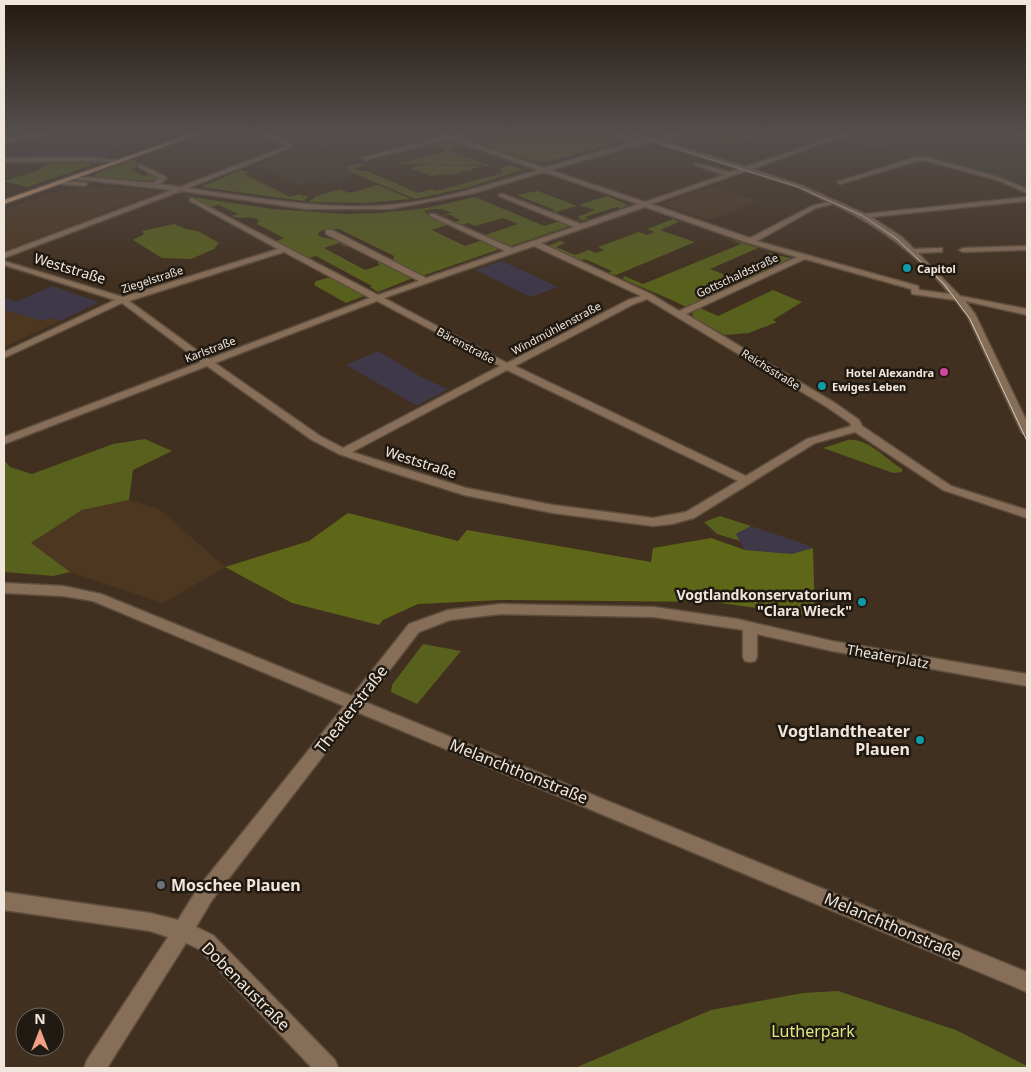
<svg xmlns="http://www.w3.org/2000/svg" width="1031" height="1072" viewBox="0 0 1031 1072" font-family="'Noto Sans',sans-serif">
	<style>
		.built { fill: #4d3721 }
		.industrial { fill: #3e3849 }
		.education { fill: #423b29 }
		.green { fill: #58601d }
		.forest { fill: #5e6718 }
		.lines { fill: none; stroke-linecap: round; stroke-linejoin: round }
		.minor-casing { stroke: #5d4d3d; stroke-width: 3 }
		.major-casing { stroke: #5d4d3d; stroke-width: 3 }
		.minor { fill: #876e58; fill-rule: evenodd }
		.major { fill: #dba77a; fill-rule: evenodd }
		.tram { stroke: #d3c7bb; stroke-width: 1 }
		.culture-dot { fill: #0f9aa8; stroke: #211a12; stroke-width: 2 }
		.hotel-dot { fill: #d1479c; stroke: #211a12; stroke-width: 2 }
		.worship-dot { fill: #6b7280; stroke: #211a12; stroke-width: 2 }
		.labels { text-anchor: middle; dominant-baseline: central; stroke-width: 5; stroke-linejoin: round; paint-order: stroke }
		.far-poi-label { font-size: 11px; font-weight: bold; fill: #f1e6db; stroke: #211a12; text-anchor: start }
		.far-street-label { font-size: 11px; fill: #f1e6db; stroke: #211a12 }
		.street-label { font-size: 14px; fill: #f1e6db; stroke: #211a12 }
		.poi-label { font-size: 14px; font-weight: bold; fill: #f1e6db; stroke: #211a12; text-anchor: end }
		.near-street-label { font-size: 16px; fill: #f1e6db; stroke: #211a12 }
		.near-poi-label { font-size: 16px; font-weight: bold; fill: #f1e6db; stroke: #211a12; text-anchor: end }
		.near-park-label { font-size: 16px; fill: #daea81; stroke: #211a12 }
	</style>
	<rect width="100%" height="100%" fill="#41301f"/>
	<g class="built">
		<polygon points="96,187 135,188 158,192 4,251 4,209 58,191"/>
		<polygon points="710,187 757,200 710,220 661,204"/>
		<polygon points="4,310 43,321 50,318 60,321 4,347"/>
		<polygon points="129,500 159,509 225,567 163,603 70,572 31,544 82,510"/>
	</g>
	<g class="industrial">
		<polygon points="132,137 141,139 118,146 107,157 4,158 14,150 62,149 71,143"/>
		<polygon points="502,261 558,287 531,297 475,270"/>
		<polygon points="52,286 99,302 60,321 50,318 43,321 4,310 4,297 16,302"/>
		<polygon points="378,351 423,378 448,389 418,405 414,404 346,365"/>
		<polygon points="751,526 802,543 813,548 792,554 745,550 736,534"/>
	</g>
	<g class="education">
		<polygon points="268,133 385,133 323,147 315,144 295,144"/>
		<polygon points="865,133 1002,133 1027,138 1027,182 1017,183 952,162 927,156 910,156 846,140"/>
		<polygon points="291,150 300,151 313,154 339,155 349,159 351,161 338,165 355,176 324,184 316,181 297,185 257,166"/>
	</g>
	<g class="green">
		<polygon points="508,133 529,133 546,138 566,133 596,133 607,136 604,142 616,143 546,162 533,161 474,142"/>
		<polygon points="733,133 751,136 741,133 779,133 761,138 756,137 732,145 713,139"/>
		<polygon points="440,144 453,144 464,148 458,147 447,150 497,168 480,165 395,164 446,151 437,147 429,147"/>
		<polygon points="132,160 141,164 134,165 137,167 131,169 143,176 151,174 159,178 158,181 100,178 94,176 97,173"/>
		<polygon points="67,162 88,162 92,165 27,187 4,181 37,171 48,163"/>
		<polygon points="360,163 363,165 354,169 360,171 367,171 418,193 431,189 436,191 503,173 500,168 512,165 523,170 466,188 415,199 351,172 346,167"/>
		<path d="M 421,165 L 477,166 L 484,167 L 471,168 L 473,170 C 468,171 463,170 458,172 L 461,174 L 445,175 L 441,174 L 431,176 L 410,168 Z"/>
		<polygon points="241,170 248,173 244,174 290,197 299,194 304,196 309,195 304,201 201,187"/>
		<polygon points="378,185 411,199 366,203 309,202 316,196 341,189 349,193"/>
		<polygon points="538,191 577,206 556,212 560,215 550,212 555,210 516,195"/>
		<path d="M 185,196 L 273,209 L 345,214 L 379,213 L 427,208 L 475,197 L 544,226 L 560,221 L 570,226 L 508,247 L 485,235 L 518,224 L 503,218 L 475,226 L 468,223 L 462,225 L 455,222 L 460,220 L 450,215 L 440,216 L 452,213 C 442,208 434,208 424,211 L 427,214 L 449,224 L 432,230 L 465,246 L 483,240 L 500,249 L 422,276 L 393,260 L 394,256 L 339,229 L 327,229 L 319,232 L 318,235 L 321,237 L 342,241 L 339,243 L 349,245 L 346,247 L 339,243 L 324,248 L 365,270 L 380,265 L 377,263 L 381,262 L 413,278 L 378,292 L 370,287 L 372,286 L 316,256 L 309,258 L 276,241 L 284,238 L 257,224 L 259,220 C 249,214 243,221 232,216 L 238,214 L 219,205 L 209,207 Z"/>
		<polygon points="607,196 628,205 621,208 617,207 585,217 588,219 573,222 582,219 577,217 595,210 579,205"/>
		<polygon points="673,219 679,222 660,230 695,242 616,275 608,273 612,271 585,259 580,261 548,246 560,241 565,243 556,247 575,255 589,250 596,253 604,250 598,247 639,232 647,235 654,232 647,229"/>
		<polygon points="174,224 186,229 198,231 219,243 214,249 191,259 162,258 133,240 144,234 142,231"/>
		<path d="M 722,237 L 758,248 L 710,269 L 731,277 L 774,257 L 768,254 L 769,253 L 794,259 L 688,308 C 667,297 645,289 623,279 L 624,276 L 643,284 L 741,244 Z"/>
		<polygon points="327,278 332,278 364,296 346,303 314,285 316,281"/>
		<polygon points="773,290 802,302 773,320 777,322 749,333 725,335 693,317 692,313 700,308 718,316"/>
		<polygon points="145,439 172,451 133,470 129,500 82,510 31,543 70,572 53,576 4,572 4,460 10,467 32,474 113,444"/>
		<path d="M 848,440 C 868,438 886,459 902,469 L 902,472 L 893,473 L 823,448 Z"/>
		<polygon points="720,516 751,526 736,534 740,541 717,534 704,522"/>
		<polygon points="423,644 461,651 417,704 391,692 392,685"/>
		<polygon points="838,991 956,1030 1027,1066 1027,1068 575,1068 711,1010 803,993"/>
	</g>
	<polygon class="forest" points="348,513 458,541 467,530 651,562 653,548 711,538 745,550 792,554 813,548 815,616 713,602 501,600 418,604 383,620 379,625 292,603 225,567 309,541"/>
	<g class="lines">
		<defs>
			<g id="minor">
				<polygon points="43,133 56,133 4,143 4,139"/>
				<path d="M 261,133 L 268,133 L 292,144 L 293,147 L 188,188 C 255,198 322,210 390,205 C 440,201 490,184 538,170 L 449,139 L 365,160 L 362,158 L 443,137 L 434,133 L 450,136 L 470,133 L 456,137 L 544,168 L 634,141 L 609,133 C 620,133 630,139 641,140 C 654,140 667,133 681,133 L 657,139 L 745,167 L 844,133 L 852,133 L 752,169 L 801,185 L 865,214 L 1027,197 L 1027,201 L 871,217 L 902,237 L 914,249 L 942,248 L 942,252 L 939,252 L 918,253 L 960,296 L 1027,309 L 1027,315 L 965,301 L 975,314 L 1027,422 L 1027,436 L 1022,433 L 967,315 L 955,300 L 912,294 L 911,289 L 805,259 L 686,314 L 835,403 L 859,420 L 862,426 L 951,486 L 1027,510 L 1027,518 L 943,490 L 855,432 L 815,443 L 694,518 L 672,524 L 653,526 L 553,513 L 464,495 L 391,472 L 339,454 L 312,440 L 207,366 L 4,444 L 4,437 L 201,362 L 122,303 L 4,358 L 4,352 L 115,300 L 4,265 L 4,261 L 123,297 L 278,249 L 190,201 L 190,199 L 192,198 L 378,295 L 419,281 L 326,234 L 326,230 L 332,230 L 426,278 L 505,251 L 430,216 L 430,214 L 434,214 L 512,248 L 574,227 L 499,196 L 499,194 L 503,194 L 581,224 L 638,204 L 544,172 L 474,193 L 390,209 L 306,209 L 181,191 L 4,258 L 4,253 L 172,190 L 74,179 L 71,177 L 72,176 L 153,183 L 159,178 L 138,167 L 140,164 L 166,177 L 166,179 L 160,184 L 180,187 L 287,146 ZM 651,141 L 739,169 L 730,172 L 695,163 L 695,165 L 724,175 L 645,202 L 550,170 ZM 746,171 L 797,187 L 828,202 L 812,206 L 750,238 L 651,204 ZM 833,204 C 879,226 918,255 950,294 L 919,290 L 918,286 L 757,241 L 816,208 ZM 645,207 L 748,243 L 797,257 L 679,311 L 651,294 L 541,243 ZM 534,246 L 641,296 L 628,300 L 507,363 L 384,298 ZM 284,252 L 370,298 L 209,359 L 129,301 ZM 647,299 L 827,407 L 850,423 L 851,426 L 807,439 L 746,476 L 515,366 L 634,304 ZM 377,301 L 500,366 L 343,448 L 320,436 L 215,363 ZM 507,370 L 738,481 L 686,512 L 653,518 L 553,505 L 466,488 L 352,452 Z"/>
				<polygon points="1010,133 1027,134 1027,138 1011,134"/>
				<polygon points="91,157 122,161 119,163 91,161 4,162 4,158"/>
				<polygon points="917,157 927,157 1001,178 1027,189 1027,193 997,180 927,161 917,161 840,184 837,182"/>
				<polygon points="57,181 85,182 88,184 85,186 55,184 55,182"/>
				<polygon points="1027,246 1027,250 963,252 959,250 963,248"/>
				<polygon points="4,583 63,586 101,594 352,696 409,624 448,610 501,604 654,607 737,619 832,641 1027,674 1027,686 832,651 757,634 757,657 755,661 750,662 745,661 743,657 743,630 737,629 654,617 501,614 450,620 419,632 365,702 1027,972 1027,992 357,712 212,900 196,927 213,935 335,1060 338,1068 312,1068 199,949 186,943 107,1068 84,1068 87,1060 168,937 150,931 4,910 4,892 150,913 178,920 198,888 344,706 93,601 63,596 4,593"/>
			</g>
			<polygon id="major" points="194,133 202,133 4,204 4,200"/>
		</defs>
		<use href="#minor" class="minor-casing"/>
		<use href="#major" class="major-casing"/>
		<use href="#minor" class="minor"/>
		<use href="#major" class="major"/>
		<g class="tram">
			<polyline points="627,133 798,187 863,216 897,239 944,284 970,319 1027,441"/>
			<polyline points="676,133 668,139 677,147"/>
		</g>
	</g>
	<linearGradient id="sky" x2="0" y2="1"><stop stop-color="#241a11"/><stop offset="0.47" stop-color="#544e4d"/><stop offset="1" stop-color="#544e4d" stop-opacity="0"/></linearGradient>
	<rect width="1031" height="283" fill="url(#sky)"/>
	<g class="culture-dot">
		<circle cx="907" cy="268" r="5"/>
		<circle cx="822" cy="386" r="5"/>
		<circle cx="862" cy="602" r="5"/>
		<circle cx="920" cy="740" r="5"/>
	</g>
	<circle class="hotel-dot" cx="944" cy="372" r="5"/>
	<circle class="worship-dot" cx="161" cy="885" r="5"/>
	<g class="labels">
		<g class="far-poi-label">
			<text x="917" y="268">Capitol</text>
			<text x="934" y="372" text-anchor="end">Hotel Alexandra</text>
			<text x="832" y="386">Ewiges Leben</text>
		</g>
		<g class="far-street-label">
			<text transform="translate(737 275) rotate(-25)">Gottschaldstraße</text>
			<text transform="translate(152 279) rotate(-18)">Ziegelstraße</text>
			<text transform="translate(556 328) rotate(-28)">Windmühlenstraße</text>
			<text transform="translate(466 345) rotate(28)">Bärenstraße</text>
			<text transform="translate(210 349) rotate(-21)">Karlstraße</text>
			<text transform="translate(771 369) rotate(32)">Reichsstraße</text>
		</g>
		<g class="street-label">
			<text transform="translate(70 268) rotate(17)">Weststraße</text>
			<text transform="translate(421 462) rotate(18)">Weststraße</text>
			<text transform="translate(888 656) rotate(10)">Theaterplatz</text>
		</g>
		<g class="poi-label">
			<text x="852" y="594">Vogtlandkonservatorium<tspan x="852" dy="16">"Clara Wieck"</tspan></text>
		</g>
		<g class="near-street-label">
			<text transform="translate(351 709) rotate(-52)">Theaterstraße</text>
			<text transform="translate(519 771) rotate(22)">Melanchthonstraße</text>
			<text transform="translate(893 926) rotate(23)">Melanchthonstraße</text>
			<text transform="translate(246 986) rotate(45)">Dobenaustraße</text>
		</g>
		<g class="near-poi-label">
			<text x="910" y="731">Vogtlandtheater<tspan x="910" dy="18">Plauen</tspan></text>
			<text x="171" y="885" text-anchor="start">Moschee Plauen</text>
		</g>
		<g class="near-park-label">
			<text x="813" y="1031">Lutherpark</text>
		</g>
	</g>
	<rect width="1031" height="1072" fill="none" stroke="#f1e6db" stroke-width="10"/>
	<g transform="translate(40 1032)"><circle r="24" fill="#211a12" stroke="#746c62"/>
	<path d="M0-4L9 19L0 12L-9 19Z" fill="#f39f83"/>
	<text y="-8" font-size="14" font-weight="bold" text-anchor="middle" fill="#f1e6db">N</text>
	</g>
</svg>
